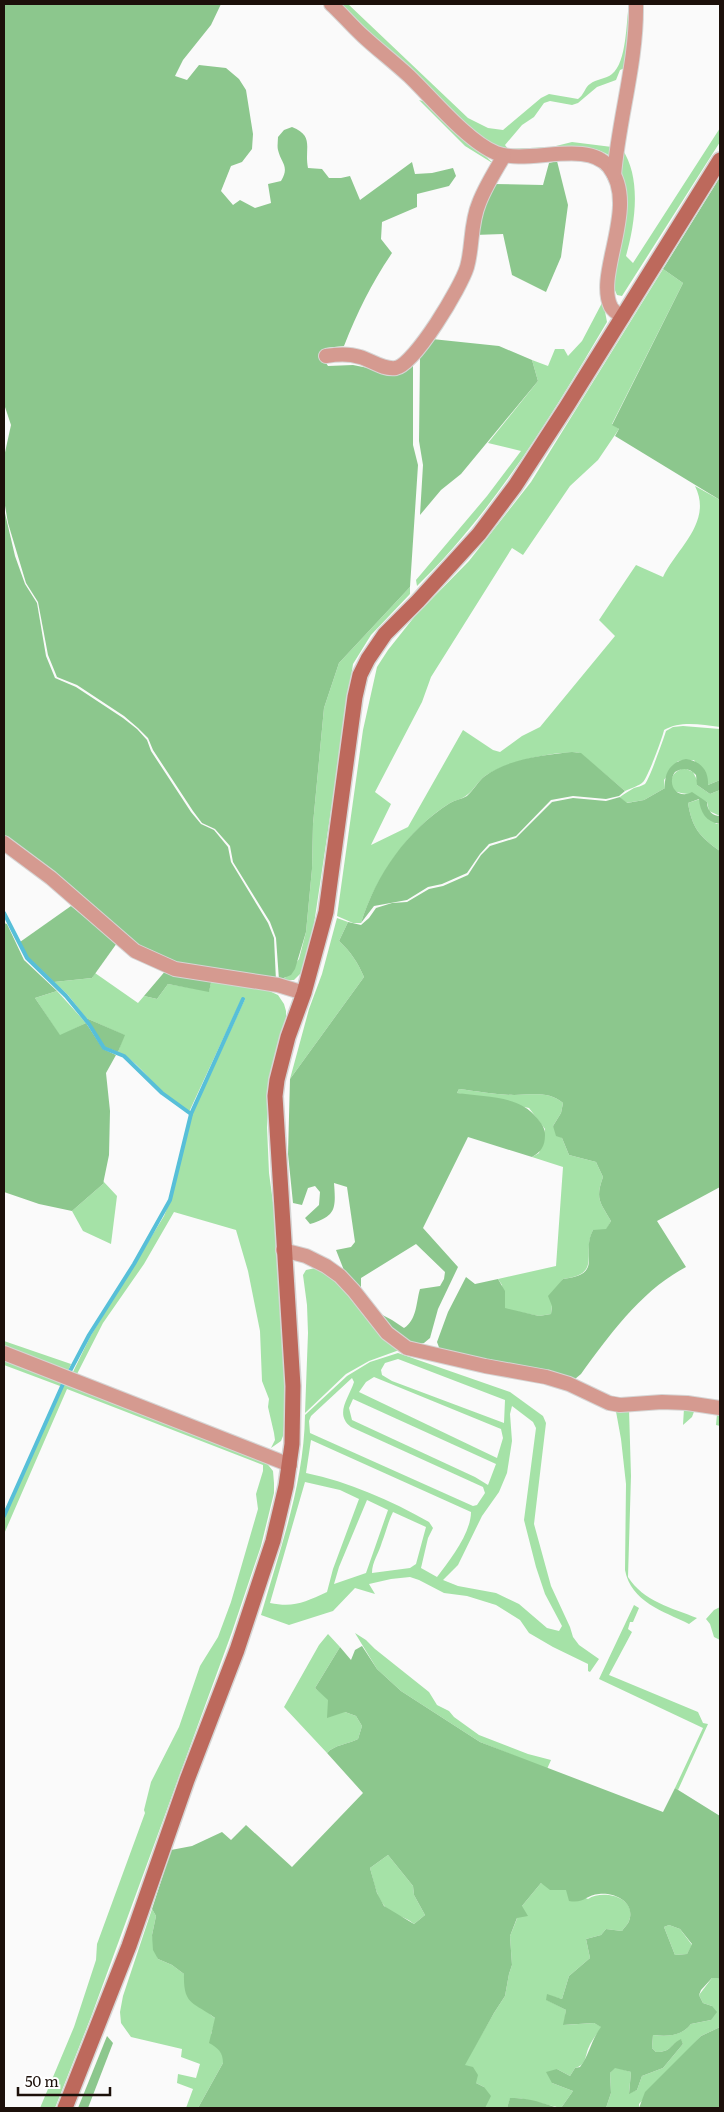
<svg xmlns="http://www.w3.org/2000/svg" width="724" height="2112" viewBox="0 0 724 2112" font-family="Literata,serif">
	<style>
		.green { fill: #a5e2a7; fill-rule: evenodd }
		.forest { fill: #8cc78d; fill-rule: evenodd }
		.lines { fill: none; stroke-linecap: round; stroke-linejoin: round }
		.stream { stroke: #57bfd8; stroke-width: 4 }
		.street-casing { stroke: #d6d5d4; stroke-width: 16 }
		.secondary-casing { stroke: #d6d5d4; stroke-width: 18 }
		.street { stroke: #d59a90; stroke-width: 14 }
		.secondary { stroke: #bd695c; stroke-width: 15 }
	</style>
	<rect width="100%" height="100%" fill="#fafafa"/>
	<g class="green">
		<path d="M 339,4 L 348,4 L 468,118 L 488,128 L 503,130 L 541,98 L 549,94 L 578,99 C 584,95 585,87 590,84 C 596,79 606,79 612,74 C 627,62 626,22 629,4 L 632,4 L 627,67 L 620,70 L 616,80 L 597,87 L 578,103 L 572,105 L 550,101 L 544,103 L 534,117 L 522,125 L 505,145 L 508,149 L 552,147 L 572,142 L 612,147 L 610,156 C 576,134 535,161 498,150 C 490,147 481,137 475,131 C 427,92 383,46 339,4 Z"/>
		<polygon points="419,100 426,102 494,164 465,146"/>
		<path d="M 720,128 L 720,142 L 622,296 L 617,295 L 614,288 L 624,186 L 619,166 L 622,149 C 642,178 635,224 626,256 L 633,263 Z"/>
		<path d="M 663,269 L 683,283 L 612,424 L 619,429 L 598,460 L 570,486 L 523,555 L 512,548 L 431,677 L 422,702 L 375,792 L 391,804 L 371,845 L 408,827 L 463,730 L 493,750 L 500,752 L 522,736 L 540,727 L 615,636 L 599,620 L 636,565 L 663,577 C 677,548 713,522 695,486 L 720,500 L 720,727 C 702,725 681,720 664,730 C 663,737 647,779 643,782 C 639,786 631,788 625,791 L 580,753 C 558,750 504,762 485,776 C 478,781 474,790 467,795 C 463,799 455,800 450,803 C 409,828 375,878 361,923 L 353,923 L 337,916 L 363,730 L 377,667 L 388,650 L 415,616 L 469,561 L 531,482 Z"/>
		<path d="M 603,301 L 607,322 C 552,415 495,510 417,586 L 416,580 L 487,496 L 521,451 L 488,443 L 538,381 L 532,360 L 548,366 L 555,349 L 564,349 L 568,356 L 582,341 Z"/>
		<polygon points="410,587 410,594 371,635 353,664 314,924 302,972 294,980 279,980 285,978 299,959 306,932 312,869 313,824 324,708 339,663"/>
		<path d="M 683,726 L 720,729 L 720,780 L 708,785 L 694,760 L 678,761 L 664,780 L 665,788 L 644,800 L 626,803 L 620,797 C 624,794 629,791 634,788 C 637,787 642,786 645,784 C 649,780 664,738 666,731 L 673,727 Z"/>
		<path d="M 684,768 L 693,772 L 697,780 L 697,785 L 710,794 L 720,790 L 720,816 L 709,811 L 707,802 C 702,800 697,797 692,795 C 683,792 666,795 672,778 C 674,772 679,770 684,768 Z"/>
		<path d="M 700,799 L 716,824 L 720,824 L 720,851 C 700,837 692,828 688,803 Z"/>
		<path d="M 337,918 L 348,922 L 339,941 C 351,952 358,963 364,977 L 290,1079 L 309,1009 L 322,974 Z"/>
		<path d="M 95,973 L 138,1003 L 144,996 L 157,999 L 168,984 L 209,991 L 212,978 L 267,990 L 278,995 L 284,1004 L 286,1011 L 286,1018 L 269,1086 L 267,1127 L 269,1173 L 280,1254 L 287,1396 L 283,1436 L 281,1441 L 271,1448 L 275,1440 L 274,1433 L 268,1407 L 269,1399 L 262,1381 L 260,1331 L 248,1271 L 236,1230 L 174,1212 L 144,1264 L 103,1323 L 77,1374 L 73,1372 L 90,1337 L 164,1216 L 170,1201 L 192,1114 L 245,999 L 242,998 L 189,1112 C 180,1105 169,1099 161,1091 C 148,1078 136,1060 118,1052 L 124,1035 L 86,1018 L 68,995 L 54,982 L 92,978 Z"/>
		<polygon points="57,991 86,1023 60,1036 35,998"/>
		<path d="M 459,1089 C 477,1091 496,1095 514,1095 C 531,1095 549,1091 563,1103 L 561,1113 L 553,1126 L 562,1138 L 569,1155 L 596,1162 L 603,1177 C 595,1199 600,1202 611,1221 L 606,1230 L 593,1230 C 581,1254 603,1274 563,1279 C 555,1289 552,1302 551,1314 L 539,1316 L 504,1309 L 502,1285 L 498,1279 L 556,1266 L 563,1167 L 532,1157 L 539,1153 L 545,1129 L 529,1108 L 457,1093 Z"/>
		<polygon points="103,1181 117,1196 111,1244 83,1231 72,1211 103,1184"/>
		<polygon points="320,1267 327,1270 402,1349 369,1361 346,1374 305,1413 308,1333 307,1305 303,1275 306,1270"/>
		<polygon points="4,1341 71,1364 68,1371 4,1346"/>
		<path d="M 398,1353 L 510,1392 L 543,1416 L 546,1423 L 534,1524 L 551,1586 L 570,1627 L 573,1637 L 579,1645 L 599,1659 L 590,1672 L 588,1671 L 588,1664 L 553,1647 L 529,1633 L 520,1620 L 496,1605 L 467,1596 L 444,1593 L 419,1580 L 410,1577 L 391,1579 L 369,1584 L 375,1594 L 355,1588 L 333,1611 L 289,1625 L 261,1615 C 280,1549 304,1484 305,1415 L 347,1376 L 370,1362 ZM 398,1359 L 505,1400 L 504,1423 L 392,1381 L 382,1375 L 381,1370 L 385,1363 ZM 374,1377 L 501,1429 L 503,1438 L 497,1458 L 359,1392 L 366,1382 ZM 352,1378 L 354,1382 C 349,1398 334,1414 351,1427 L 483,1487 L 485,1493 L 477,1505 L 473,1506 L 310,1433 L 309,1421 L 311,1416 ZM 353,1399 L 496,1464 L 488,1485 L 475,1477 L 352,1420 L 349,1408 ZM 512,1406 L 533,1422 L 536,1428 L 524,1520 L 536,1567 L 545,1594 L 562,1626 L 559,1631 L 547,1628 L 519,1604 L 496,1593 L 458,1586 L 443,1580 L 458,1565 L 482,1516 L 499,1492 L 507,1473 L 512,1441 L 510,1414 ZM 311,1440 L 471,1512 C 471,1533 450,1560 437,1577 L 421,1568 L 428,1538 L 433,1528 L 429,1522 C 390,1500 349,1482 306,1473 ZM 305,1482 L 340,1490 L 359,1499 L 333,1569 L 327,1592 C 305,1602 294,1608 270,1603 ZM 367,1500 L 388,1510 L 366,1573 L 334,1584 L 339,1567 ZM 393,1512 L 426,1527 L 416,1564 L 410,1568 L 372,1573 C 372,1562 379,1553 382,1542 C 386,1532 388,1522 393,1512 Z"/>
		<polygon points="4,1359 265,1461 273,1471 274,1483 274,1493 261,1546 232,1632 91,2017 55,2108 40,2108 74,2027 96,1960 97,1944 145,1813 144,1810 151,1782 179,1727 200,1666 218,1637 231,1602 258,1509 256,1494 263,1471 263,1465 67,1389 4,1534 4,1519 63,1384 60,1386 4,1365"/>
		<path d="M 663,1403 L 693,1405 L 720,1410 L 720,1426 L 716,1425 L 717,1414 L 695,1409 L 692,1417 L 683,1425 L 684,1408 L 629,1409 L 631,1476 L 628,1577 C 643,1601 672,1608 697,1618 L 689,1624 C 663,1611 631,1602 625,1570 L 626,1484 L 621,1439 L 615,1406 Z"/>
		<polygon points="634,1605 639,1608 633,1622 630,1622 628,1629 632,1632 609,1675 698,1712 703,1723 708,1724 678,1790 675,1788 703,1728 599,1679"/>
		<polygon points="720,1607 720,1640 714,1637 710,1624 706,1619 714,1610"/>
		<polygon points="355,1633 366,1640 375,1649 429,1692 437,1705 449,1711 454,1717 479,1735 528,1754 551,1760 547,1769 480,1742 401,1691 377,1669"/>
		<path d="M 328,1634 L 340,1647 L 315,1688 L 345,1712 L 356,1716 L 362,1726 L 358,1739 C 348,1744 334,1745 327,1753 L 284,1707 L 319,1645 Z"/>
		<path d="M 388,1855 L 413,1886 L 414,1895 L 425,1915 L 414,1924 C 407,1918 401,1917 393,1913 C 377,1904 375,1885 370,1868 Z"/>
		<path d="M 541,1883 L 567,1890 L 588,1899 C 603,1889 638,1897 629,1921 C 628,1924 624,1928 622,1931 L 606,1929 L 601,1935 L 586,1939 L 590,1958 L 569,1976 L 562,1999 L 547,1995 L 547,2000 L 566,2010 L 564,2025 L 594,2023 L 602,2027 C 597,2034 591,2041 588,2049 C 585,2057 586,2065 575,2068 L 570,2076 L 557,2069 L 552,2083 L 573,2091 L 561,2108 L 519,2098 L 510,2099 L 507,2108 L 485,2108 L 484,2087 L 476,2083 L 464,2065 L 494,2013 L 505,1996 L 509,1974 L 512,1965 L 510,1936 L 522,1906 Z"/>
		<path d="M 152,1909 L 156,1916 L 152,1935 L 158,1959 L 172,1965 L 184,1974 C 183,1991 203,2009 216,2019 L 211,2034 L 223,2056 L 223,2063 L 198,2108 L 186,2108 L 193,2089 L 177,2083 L 178,2074 L 196,2078 L 200,2064 L 181,2057 L 182,2049 L 131,2037 L 121,2023 L 120,2012 L 123,1996 Z"/>
		<polygon points="669,1925 680,1929 692,1945 687,1954 675,1955 664,1927"/>
		<path d="M 712,1978 L 718,1978 L 720,1981 L 720,2027 L 701,2036 L 639,2104 L 639,2108 L 606,2108 L 611,2093 L 610,2073 L 615,2067 L 631,2072 L 629,2093 L 637,2090 L 642,2076 L 663,2068 L 683,2044 L 681,2040 C 669,2045 672,2052 656,2052 L 652,2048 L 653,2035 C 666,2037 682,2036 691,2024 L 711,2020 L 712,2006 L 703,2003 L 699,1995 Z"/>
	</g>
	<g class="forest">
		<path d="M 4,4 L 221,4 L 211,25 L 183,60 L 175,76 L 187,80 L 199,65 L 226,68 L 239,79 L 246,90 L 253,134 L 252,149 L 242,162 L 231,166 L 221,191 L 233,205 L 240,200 L 255,208 L 271,203 L 268,184 L 281,181 C 290,166 281,163 278,150 C 277,146 278,141 278,137 L 284,130 L 292,127 C 315,136 304,148 308,168 L 322,169 L 329,178 L 341,178 L 350,176 L 360,200 L 412,162 L 415,174 L 432,173 L 453,168 L 456,176 L 449,186 L 417,194 L 417,207 L 382,222 L 381,239 L 392,253 C 371,284 358,311 344,346 L 325,348 L 322,357 L 328,366 L 353,365 L 378,370 L 413,364 L 413,445 L 418,465 L 410,587 L 339,663 L 324,708 L 313,824 L 312,869 L 306,932 L 295,969 L 291,975 L 279,980 L 276,938 L 270,922 L 233,862 L 230,846 L 215,829 L 202,823 L 193,811 L 153,750 L 148,738 L 138,728 L 124,716 L 77,685 L 57,677 L 48,655 L 38,602 L 26,583 L 8,523 L 4,500 L 4,457 L 11,425 L 4,404 Z"/>
		<polygon points="557,161 568,205 561,257 546,292 512,275 503,234 474,235 494,184 543,185 549,163"/>
		<polygon points="720,177 720,500 615,436 619,429 612,425 683,283 663,269"/>
		<polygon points="432,339 499,346 532,360 538,381 461,474 441,490 420,515 423,465 419,441 420,357"/>
		<polygon points="4,509 15,556 25,584 37,603 46,656 55,678 76,687 123,718 137,729 147,740 151,751 191,812 201,824 214,830 228,847 231,862 268,923 274,938 276,981 177,962 161,957 138,945 4,840"/>
		<path d="M 572,752 L 581,753 L 625,791 L 619,796 L 606,799 L 573,796 L 551,800 L 516,836 L 489,844 L 480,854 L 467,873 L 442,884 L 428,887 L 407,900 L 374,906 L 361,923 C 376,875 407,830 450,803 C 455,800 462,799 467,796 C 474,790 478,781 485,776 C 508,759 544,755 572,752 Z"/>
		<path d="M 686,759 C 700,761 709,770 708,785 L 720,780 L 720,790 L 710,794 L 697,785 L 696,775 C 690,768 683,767 675,772 C 666,785 678,800 692,792 L 707,802 C 707,810 712,816 720,816 L 720,824 C 706,822 700,812 699,799 L 688,803 C 692,828 700,837 720,851 L 720,1187 L 657,1221 L 686,1267 C 642,1290 610,1334 581,1374 L 575,1379 L 449,1353 L 440,1350 L 437,1342 L 448,1312 L 466,1277 L 475,1284 L 498,1279 L 505,1291 L 505,1308 L 539,1316 L 551,1314 L 552,1306 L 548,1296 L 563,1279 C 605,1274 580,1255 593,1230 L 606,1229 L 611,1221 C 600,1202 595,1199 603,1177 L 596,1162 L 569,1155 L 562,1138 L 556,1136 L 553,1126 L 561,1113 L 563,1103 C 549,1091 531,1095 514,1095 C 496,1095 477,1091 459,1089 L 457,1093 C 484,1097 519,1095 537,1118 C 542,1124 545,1128 545,1135 C 545,1146 541,1152 532,1157 L 468,1137 L 423,1228 L 458,1267 L 438,1309 L 430,1338 L 424,1343 L 415,1345 L 406,1342 L 373,1310 L 392,1320 L 404,1328 C 417,1320 416,1302 420,1289 L 440,1286 L 444,1279 L 445,1272 L 416,1244 L 361,1278 L 361,1296 L 347,1278 L 336,1250 L 351,1247 L 355,1242 L 347,1187 L 334,1183 C 336,1209 336,1216 310,1224 L 305,1218 L 319,1205 L 320,1192 L 315,1186 L 308,1188 L 302,1205 L 293,1203 L 288,1154 L 290,1079 L 364,977 C 358,963 351,952 339,941 L 348,922 L 361,925 L 369,918 L 376,908 L 392,903 L 407,902 L 429,889 L 443,886 L 468,875 L 481,855 L 490,846 L 516,838 L 552,802 L 573,798 L 606,801 L 620,797 L 627,803 L 644,800 L 665,788 C 664,772 671,762 686,759 Z"/>
		<polygon points="71,906 117,943 92,978 54,982 26,955 20,942"/>
		<polygon points="4,923 7,924 24,960 57,991 35,998 60,1035 86,1023 103,1049 116,1055 106,1073 110,1111 109,1155 103,1184 72,1211 39,1204 4,1192"/>
		<polygon points="167,969 212,978 209,992 168,984 157,999 144,996"/>
		<polygon points="86,1018 125,1035 118,1052 105,1047"/>
		<path d="M 362,1646 L 377,1669 L 401,1691 L 480,1742 L 663,1812 L 675,1788 L 720,1816 L 720,1981 L 718,1978 L 712,1978 L 701,1990 L 699,1995 L 703,2003 L 712,2006 L 717,2012 L 711,2020 L 691,2024 C 682,2036 667,2037 653,2035 L 652,2048 L 656,2052 C 672,2052 669,2045 681,2039 L 683,2044 L 663,2068 L 642,2076 L 637,2090 L 629,2094 L 631,2072 L 615,2068 L 610,2073 L 611,2093 L 606,2108 L 561,2108 L 573,2091 L 552,2083 L 546,2072 L 557,2069 L 570,2076 L 575,2068 L 580,2067 C 590,2054 590,2042 601,2027 L 594,2023 L 563,2025 L 566,2010 L 546,2000 L 547,1994 L 562,1999 L 569,1976 L 590,1958 L 586,1939 L 601,1935 L 606,1929 L 622,1931 C 624,1928 628,1924 629,1921 C 636,1902 614,1892 599,1894 C 586,1895 584,1904 569,1901 L 566,1890 L 550,1890 L 541,1883 L 522,1906 L 528,1916 L 517,1918 L 510,1936 L 512,1965 L 509,1974 L 505,1996 L 494,2013 L 465,2065 L 473,2067 L 478,2075 L 476,2083 L 484,2087 L 491,2096 L 485,2108 L 198,2108 L 223,2063 C 223,2052 218,2048 209,2043 L 215,2018 C 194,2002 183,2006 184,1974 L 172,1965 L 158,1959 L 153,1950 L 152,1935 L 156,1916 L 152,1909 L 171,1850 L 192,1846 L 222,1832 L 231,1840 L 246,1825 L 292,1867 L 363,1793 L 327,1753 C 334,1745 348,1744 358,1739 L 362,1726 L 356,1716 L 345,1712 L 327,1718 L 328,1700 L 315,1688 L 340,1647 L 351,1660 L 355,1650 ZM 388,1855 L 413,1886 L 414,1895 L 425,1915 L 414,1924 L 384,1906 L 377,1893 L 370,1868 ZM 669,1925 L 680,1929 L 692,1944 L 687,1954 L 675,1955 L 664,1927 Z"/>
		<polygon points="720,2027 720,2108 639,2108 645,2092 701,2036"/>
		<polygon points="107,2036 113,2043 88,2108 78,2108"/>
		<path d="M 510,2098 C 527,2097 543,2103 558,2108 L 507,2108 Z"/>
	</g>
	<g class="lines">
		<g class="stream">
			<polyline points="4,913 27,958 66,996 89,1024 104,1048 124,1056 162,1093 191,1114"/>
			<polyline points="70,1371 89,1335 134,1264 170,1200 191,1114 243,999"/>
			<polyline points="4,1516 63,1384"/>
		</g>
		<defs>
			<g id="street">
				<path d="M 331,4 C 342,14 352,26 363,36 C 378,50 394,62 409,76 C 431,97 468,142 496,153 C 528,165 587,139 609,167 C 640,206 594,274 611,307 C 614,312 618,314 623,317"/>
				<path d="M 614,175 C 619,117 637,62 636,4"/>
				<path d="M 326,356 C 337,354 348,353 360,357 C 371,360 383,370 396,368 C 415,364 461,287 467,267 C 473,246 470,224 479,203 C 485,187 495,171 504,156"/>
				<polyline points="4,843 51,878 135,951 175,969 278,985 304,993"/>
				<polyline points="283,1250 306,1256 326,1266 340,1276 354,1291 387,1333 407,1348 485,1366 546,1377 569,1384 609,1403 620,1405 662,1402 687,1403 720,1408"/>
				<polyline points="4,1353 290,1465"/>
			</g>
			<polyline id="secondary" points="65,2108 129,1946 187,1780 237,1650 273,1541 286,1486 292,1444 293,1386 275,1096 277,1080 288,1037 304,993 326,912 355,697 360,675 368,659 385,634 418,601 479,534 515,486 567,406 720,160"/>
		</defs>
		<use href="#street" class="street-casing"/>
		<use href="#secondary" class="secondary-casing"/>
		<use href="#street" class="street"/>
		<use href="#secondary" class="secondary"/>
	</g>
	<rect width="724" height="2112" fill="none" stroke="#1c100a" stroke-width="10"/>
	<path d="M18 2087v8h92v-8" fill="none" stroke="#1c100a" stroke-width="2.5"/>
	<text x="25" y="2087" font-size="15" fill="#1c100a" stroke="#ffffff" stroke-width="4" paint-order="stroke">50 m</text>
</svg>
